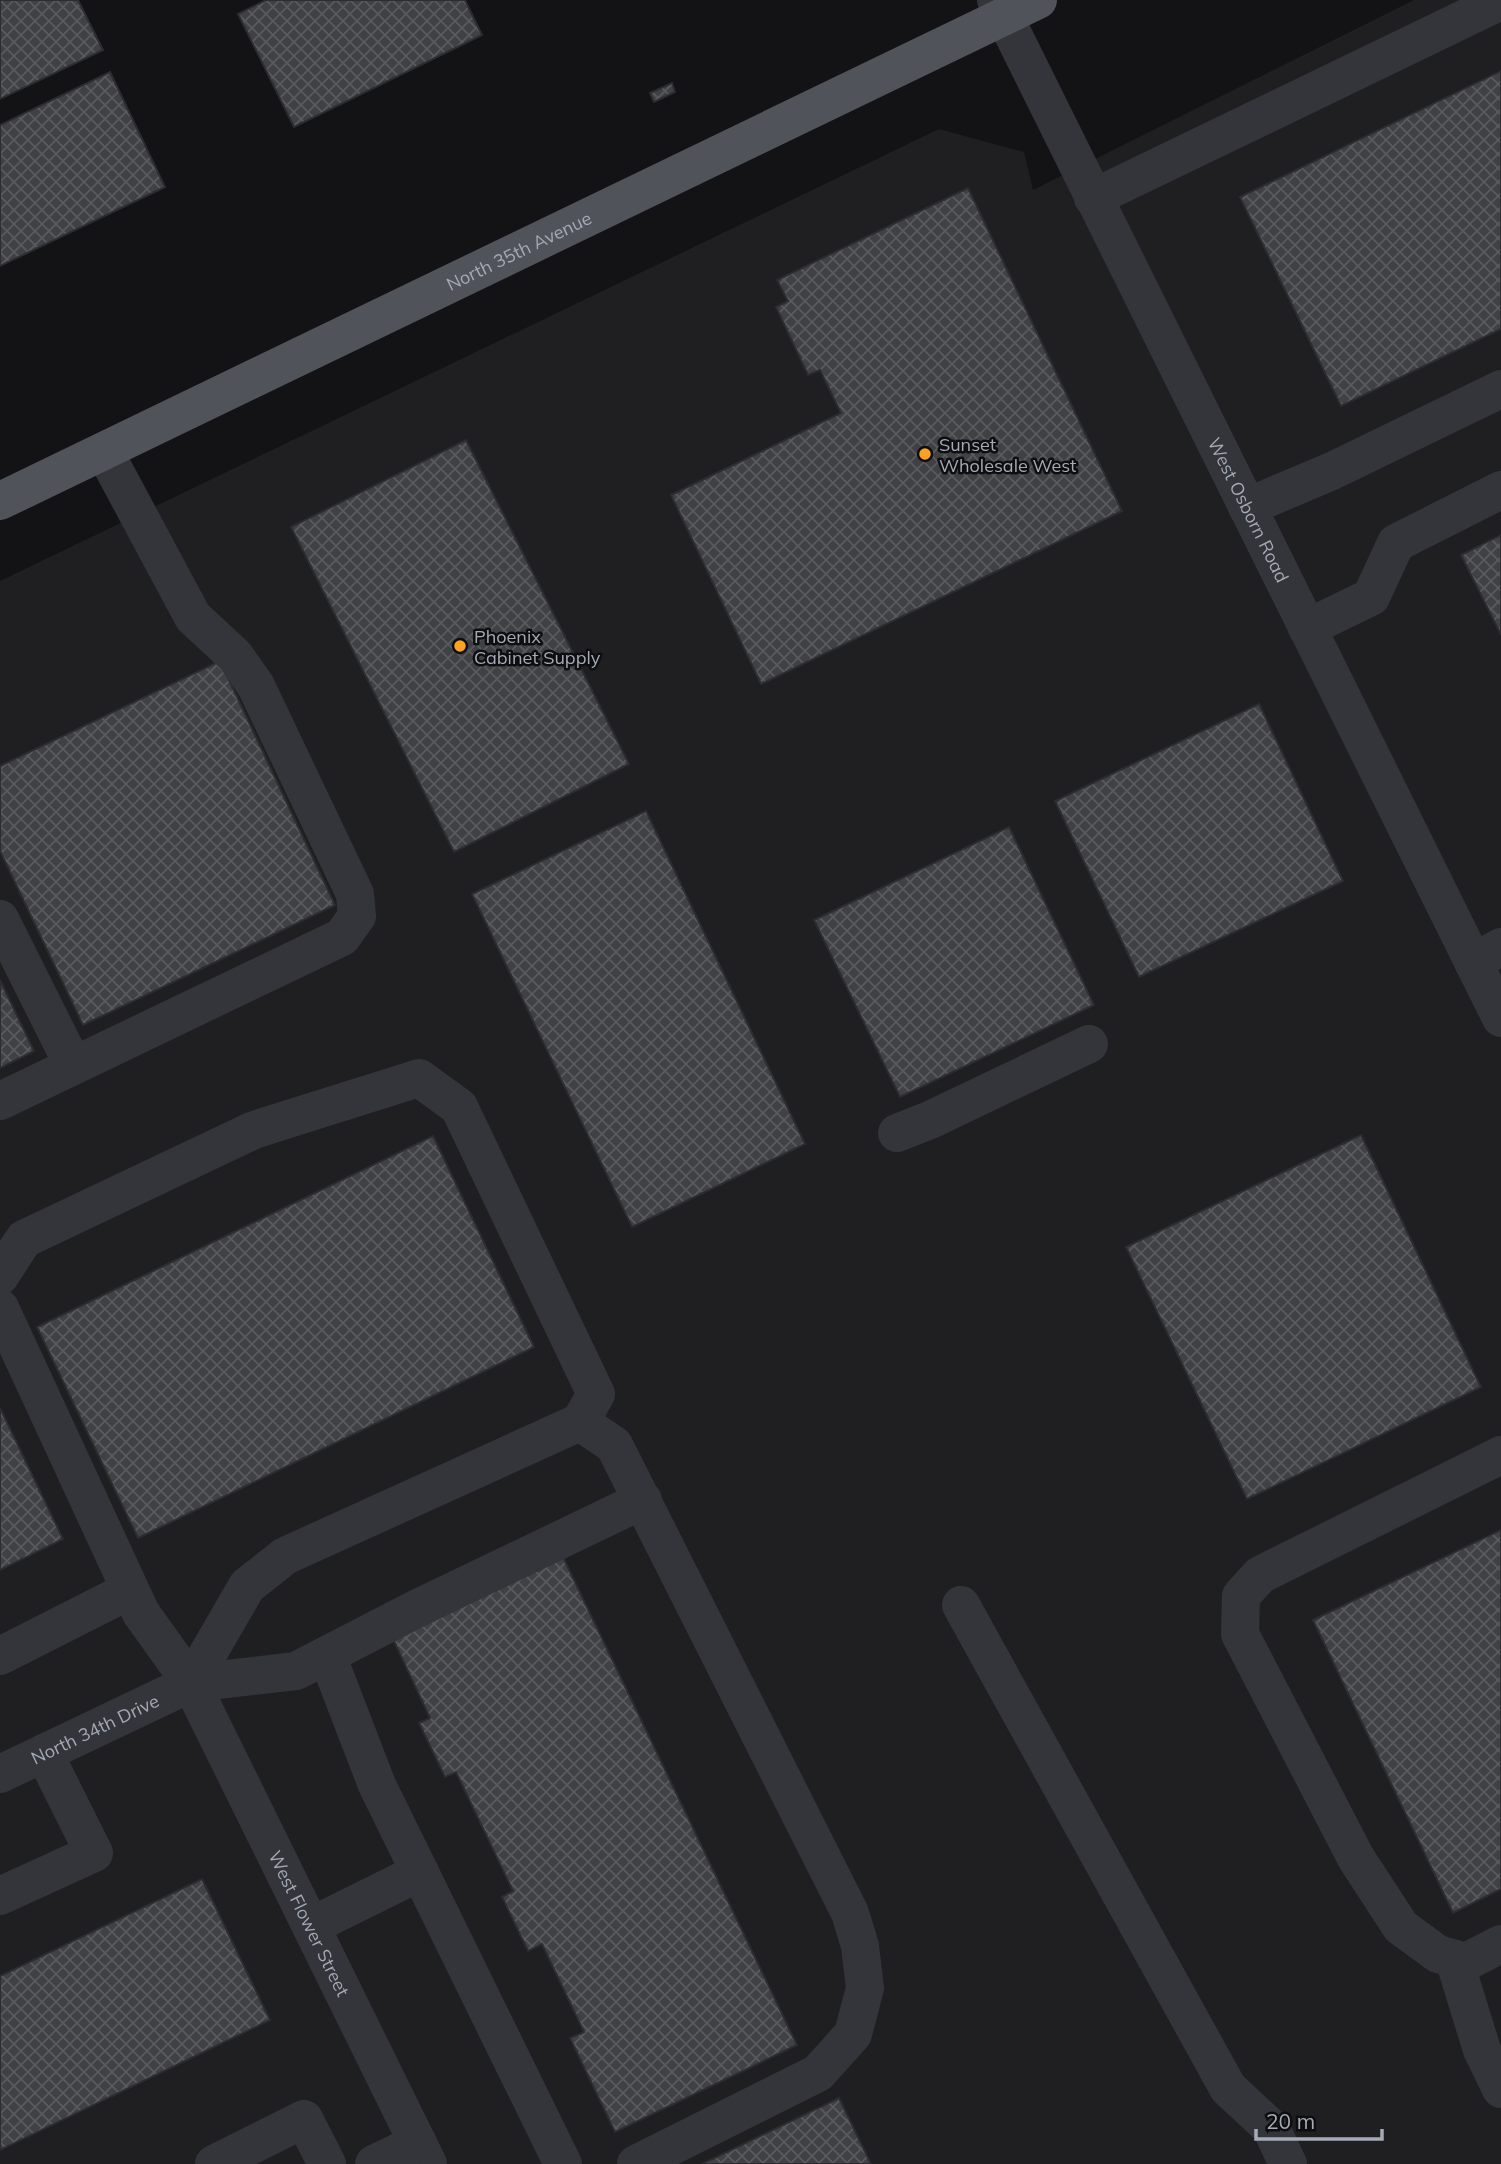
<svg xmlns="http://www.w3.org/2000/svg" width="1501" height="2164" viewBox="0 0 1501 2164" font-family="Mulish,sans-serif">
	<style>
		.built { fill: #1f1f22 }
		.building { fill: url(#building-cross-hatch); stroke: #2d2d31; stroke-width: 2 }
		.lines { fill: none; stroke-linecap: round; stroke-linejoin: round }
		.minor { stroke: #34353a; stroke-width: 38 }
		.major { stroke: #505359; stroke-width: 38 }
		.poi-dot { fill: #fba225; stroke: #0e0e10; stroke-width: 2.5 }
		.labels { text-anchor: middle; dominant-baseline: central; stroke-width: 5; stroke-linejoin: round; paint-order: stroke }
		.street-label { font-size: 18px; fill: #a4abb6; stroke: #0e0e10 }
		.poi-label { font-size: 18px; fill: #a4abb6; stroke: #0e0e10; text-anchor: start }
	</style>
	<defs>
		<pattern id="building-cross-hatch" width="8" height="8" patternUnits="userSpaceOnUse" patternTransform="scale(1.75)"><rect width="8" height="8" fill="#3f4145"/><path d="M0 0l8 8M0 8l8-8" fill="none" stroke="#585a5e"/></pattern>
	</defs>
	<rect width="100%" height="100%" fill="#131315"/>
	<polygon class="built" points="1414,0 1501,0 1501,2164 0,2164 0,581 939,129 1024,152 1033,190"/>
	<g class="building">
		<polygon points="0,0 78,0 103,50 0,99"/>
		<polygon points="266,0 465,0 482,35 294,127 238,14"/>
		<polygon points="1501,71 1501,329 1341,406 1240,197"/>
		<polygon points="110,72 165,187 0,266 0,125"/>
		<polygon points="672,83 675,92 654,102 650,93"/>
		<polygon points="968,188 1122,511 761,684 671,495 841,413 820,370 808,375 776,307 788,301 777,280"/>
		<polygon points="466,440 629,764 454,852 291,527"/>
		<polygon points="1501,535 1501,635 1461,555"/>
		<polygon points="220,661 335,905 83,1025 0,851 0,766"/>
		<polygon points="1259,704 1343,881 1139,977 1055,801"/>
		<polygon points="646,811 805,1144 632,1227 472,894"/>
		<polygon points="1009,827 1094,1005 900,1097 814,920"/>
		<polygon points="0,980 34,1051 0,1068"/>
		<polygon points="1361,1135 1481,1387 1247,1499 1126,1247"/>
		<polygon points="433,1136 534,1347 138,1538 37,1327"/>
		<polygon points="0,1408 63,1539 0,1570"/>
		<polygon points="1501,1530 1501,1889 1453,1913 1313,1620"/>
		<polygon points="563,1557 797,2045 615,2132 570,2038 584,2032 542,1944 528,1951 502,1897 513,1891 456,1772 445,1777 419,1723 430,1718 393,1639"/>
		<polygon points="202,1879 270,2020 0,2150 0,1976"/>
		<polygon points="839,2098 871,2164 702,2164"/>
	</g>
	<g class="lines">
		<g class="minor">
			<path id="s1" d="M 996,0 L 1501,1018"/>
			<polyline points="1093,198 1501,1"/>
			<polyline points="1247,507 1332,471 1501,389"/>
			<polyline points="1307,628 1371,597 1396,543 1501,490"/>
			<polyline points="0,919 73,1065"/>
			<polyline points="1473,962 1501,947"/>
			<polyline points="0,1101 342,937 357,916 355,894 256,686 235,656 193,617 104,451"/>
			<polyline points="897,1133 930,1120 1089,1044"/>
			<polyline points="0,1276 24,1239 254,1130 419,1078 459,1107 596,1394 580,1422"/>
			<path id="s2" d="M 0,1308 L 141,1613 L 191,1683 L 428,2164"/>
			<polyline points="1501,1455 1260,1575 1241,1596 1240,1634 1356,1858 1401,1927 1438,1954 1466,1962 1501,1944"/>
			<polyline points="961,1605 1228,2088 1271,2128 1288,2164"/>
			<polyline points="327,1655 377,1785 563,2164"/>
			<polyline points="0,1656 130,1590"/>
			<polyline points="191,1683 247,1586 285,1556 580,1422 614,1445 850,1913 860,1946 865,1988 853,2034 818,2073 636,2164"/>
			<path id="s3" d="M 0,1774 L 191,1683 L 296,1671 L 416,1609 L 643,1500"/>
			<polyline points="0,1896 94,1853 44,1753"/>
			<polyline points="311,1926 420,1872"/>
			<polyline points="1454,1959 1482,2050 1501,2089"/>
			<polyline points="214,2164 304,2119 327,2164"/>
			<polyline points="374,2164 418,2143"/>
		</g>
		<path class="major" id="s4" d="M 0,501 L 1038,0"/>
	</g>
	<g class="poi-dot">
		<circle cx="925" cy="454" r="7"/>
		<circle cx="460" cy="646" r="7"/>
	</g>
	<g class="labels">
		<g class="street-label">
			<text stroke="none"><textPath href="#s4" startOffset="576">North 35th Avenue</textPath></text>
			<text stroke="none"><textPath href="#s1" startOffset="569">West Osborn Road</textPath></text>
			<text stroke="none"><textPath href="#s3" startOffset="105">North 34th Drive</textPath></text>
			<text stroke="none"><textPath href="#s2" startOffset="690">West Flower Street</textPath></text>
		</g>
		<g class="poi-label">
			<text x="939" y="444">Sunset<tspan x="939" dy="21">Wholesale West</tspan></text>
			<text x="474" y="636">Phoenix<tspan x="474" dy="21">Cabinet Supply</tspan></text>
		</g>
	</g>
	<path d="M1256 2129v10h126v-10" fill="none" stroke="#a4abb6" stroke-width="3.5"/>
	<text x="1266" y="2129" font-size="21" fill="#a4abb6" stroke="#0e0e10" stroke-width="5" paint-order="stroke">20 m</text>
</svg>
